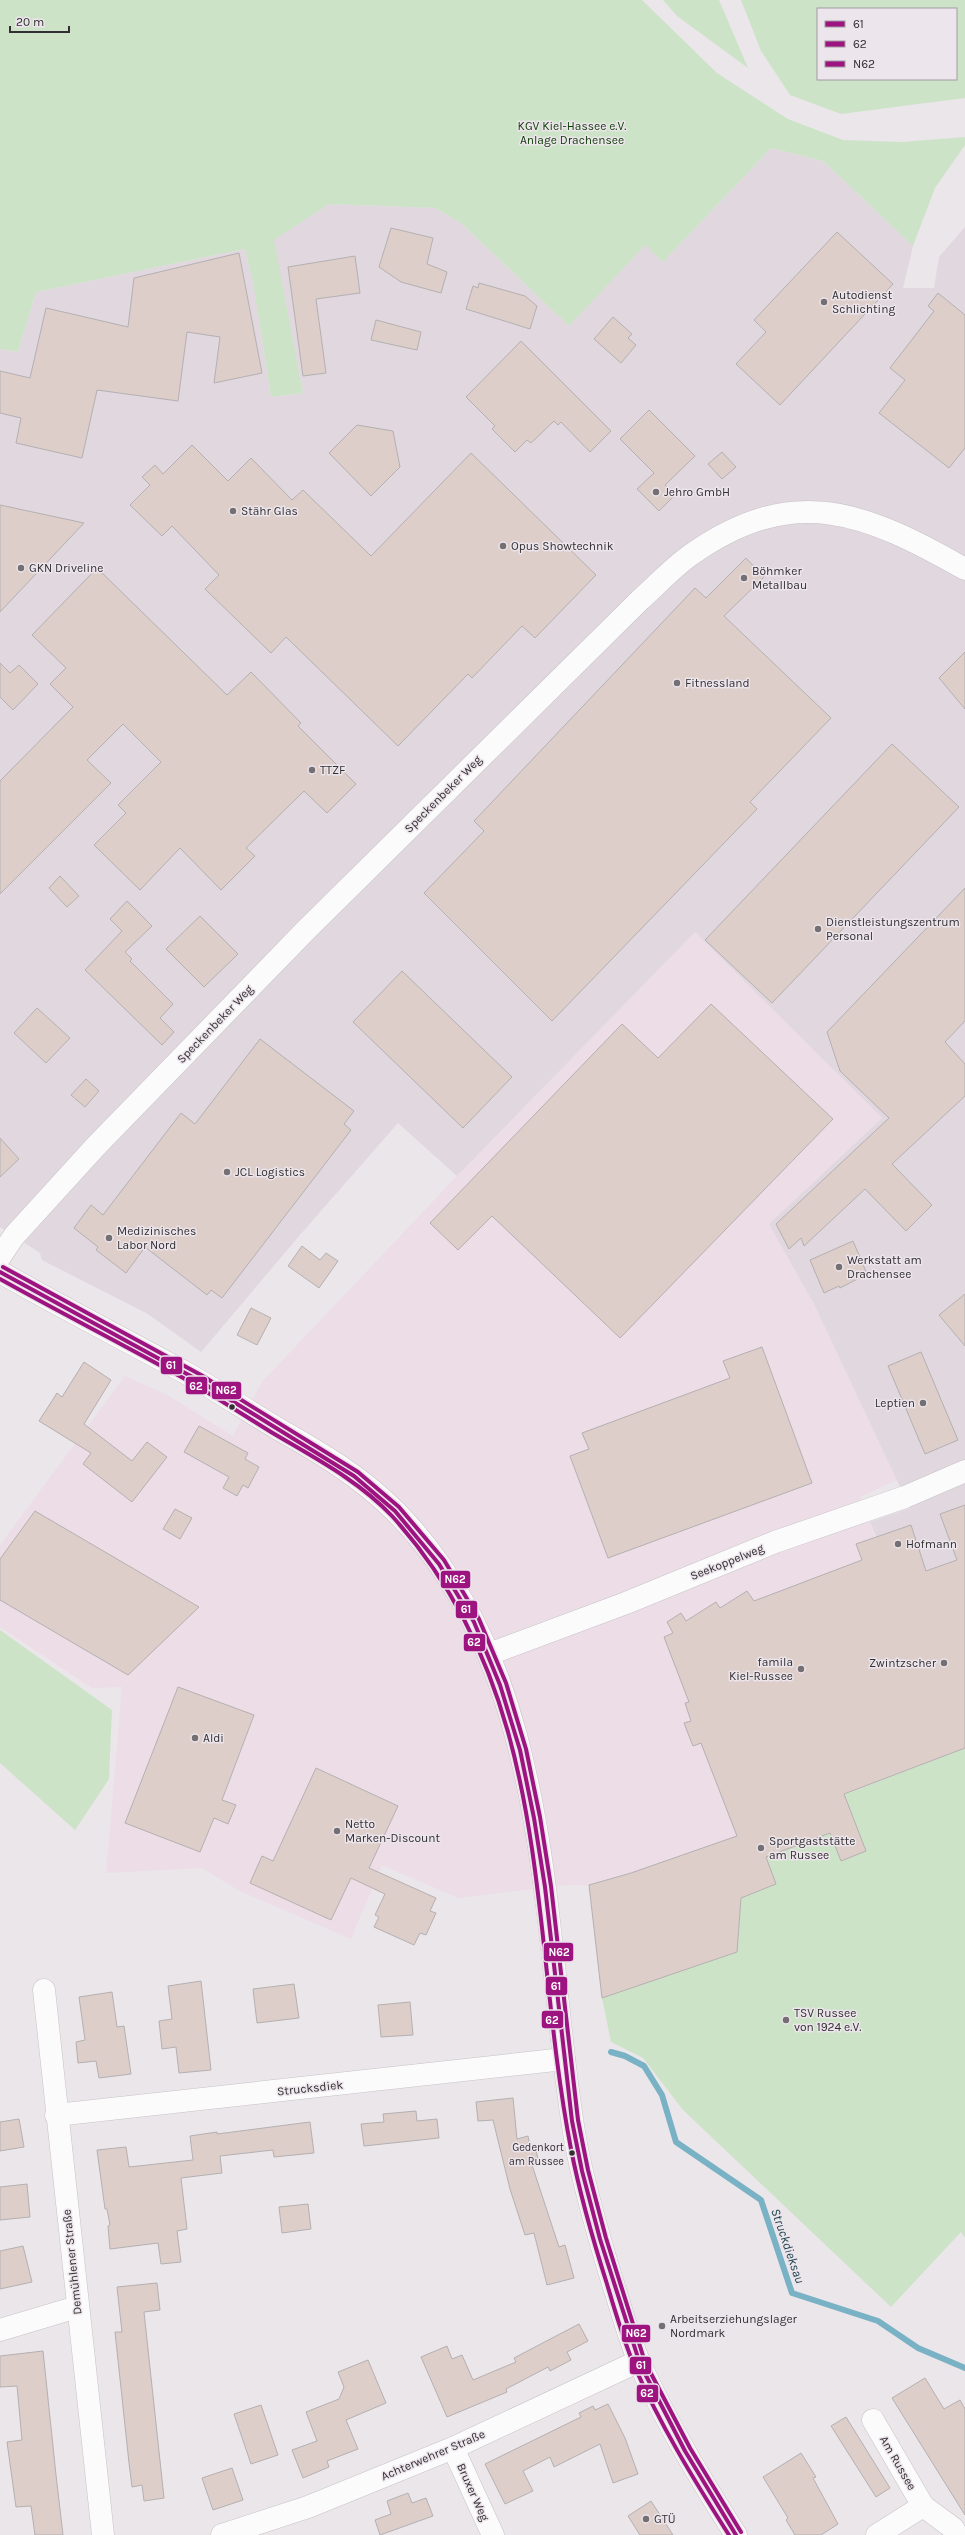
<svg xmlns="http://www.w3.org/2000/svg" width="965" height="2535" viewBox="0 0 965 2535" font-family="Karla,sans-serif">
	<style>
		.commercial { fill: #ecdde7 }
		.built { fill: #e1d7df }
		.green { fill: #cde3c8; fill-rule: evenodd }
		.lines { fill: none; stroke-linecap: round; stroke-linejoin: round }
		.stream { stroke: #79b1c5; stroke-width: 6 }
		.building { fill: #ddceca; stroke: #b4b0b1 }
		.street-casing { stroke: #c6c2c5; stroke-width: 23 }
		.secondary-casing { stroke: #c6c2c5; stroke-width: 23 }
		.street { stroke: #fcfbfc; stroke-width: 22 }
		.secondary { stroke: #fcfbfc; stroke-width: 22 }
		.bus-1-casing { stroke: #ece5eb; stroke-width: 7 }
		.bus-2-casing { stroke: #ece5eb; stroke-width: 7 }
		.bus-3-casing { stroke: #ece5eb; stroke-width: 7 }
		.bus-1 { stroke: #9d1380; stroke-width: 4 }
		.bus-2 { stroke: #9d1380; stroke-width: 4 }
		.bus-3 { stroke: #9d1380; stroke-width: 4 }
		.poi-dot { fill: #736f72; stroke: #ece5eb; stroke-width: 1.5 }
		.bus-dot { fill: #322f32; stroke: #ece5eb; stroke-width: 1.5 }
		.labels { text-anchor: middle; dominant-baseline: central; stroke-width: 3; stroke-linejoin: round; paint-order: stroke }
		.bus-label { font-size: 11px; fill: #322f32; stroke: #ece5eb; text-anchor: end }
		.park-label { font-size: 12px; fill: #0c3b05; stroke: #ece5eb }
		.poi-label { font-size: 12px; fill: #322f32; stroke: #ece5eb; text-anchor: start }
		.street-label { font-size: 12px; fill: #322f32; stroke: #ece5eb }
		.water-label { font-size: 13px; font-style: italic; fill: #1e4450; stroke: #ece5eb }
		.line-badge { stroke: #ece5eb; stroke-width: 1.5 }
		.badge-label { font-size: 11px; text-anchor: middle; font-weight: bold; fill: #fff }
	</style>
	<rect width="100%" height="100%" fill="#ebe6ea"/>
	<polygon class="commercial" points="695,932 882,1118 769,1224 815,1306 897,1480 860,1497 957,1751 722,1842 631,1873 589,1885 567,1885 458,1898 382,1865 351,1939 240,1891 202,1868 106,1873 122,1687 92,1688 0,1627 0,1545 125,1376 169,1396 233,1436 262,1382 457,1176"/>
	<polygon class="built" points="771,148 823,161 913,246 903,288 934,288 939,257 965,227 965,1748 870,1522 910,1508 815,1306 769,1224 882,1118 695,932 457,1176 398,1123 299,1236 201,1352 148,1314 42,1260 40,1253 0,1227 0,349 18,352 36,292 245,249 253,282 271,397 303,393 273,240 329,204 435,208 461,223 569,326 645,244 663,262"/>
	<g class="green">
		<polygon points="0,0 642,0 717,73 788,119 843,140 902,142 965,137 965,145 935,188 913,246 823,161 771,148 663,262 645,245 569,326 461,223 435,208 329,204 274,240 303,393 271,397 253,282 245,249 36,292 18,352 0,349"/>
		<polygon points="663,0 719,0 748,68 677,16"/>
		<path d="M 741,0 L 965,0 L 965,98 L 841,114 L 790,95 L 761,51 ZM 818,9 L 956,9 L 956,79 L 818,79 Z"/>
		<polygon points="0,1630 112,1710 109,1779 75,1830 0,1763"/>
		<polygon points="965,1748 965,2238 961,2232 891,2307 683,2110 643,2058 611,2042 602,1998 737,1952 741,1895 722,1842"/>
	</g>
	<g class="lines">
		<polyline class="stream" points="611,2052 625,2056 644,2066 662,2095 676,2142 761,2200 792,2293 878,2321 918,2348 965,2368"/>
	</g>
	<g class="building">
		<polygon points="391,228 433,238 427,264 447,272 441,293 401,282 379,267"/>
		<polygon points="837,232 893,284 780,405 736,364 766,332 754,320"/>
		<polygon points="239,253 262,373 214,383 220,337 187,332 178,401 97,390 82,458 16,443 21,418 0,413 0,371 30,378 46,308 128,327 134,278"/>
		<polygon points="355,256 360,293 316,299 326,373 303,376 288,267"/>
		<polygon points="479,283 525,296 537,306 530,329 466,309 473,286 478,288"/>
		<polygon points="938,293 965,315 965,448 949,468 879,413 905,380 890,368 934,311 928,306"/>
		<polygon points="613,317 632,334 628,338 636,345 621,363 594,339"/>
		<polygon points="376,320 421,332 417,350 371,340"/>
		<polygon points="521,341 611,431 590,452 561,422 558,425 554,421 531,443 527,440 515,452 492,429 495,426 466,397"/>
		<polygon points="649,410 695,456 665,485 675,495 659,511 637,489 654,473 620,439"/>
		<polygon points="357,425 393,431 400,467 371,496 329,453"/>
		<polygon points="192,445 228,481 251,458 292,500 303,490 371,556 471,453 596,575 535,638 522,626 472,678 468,674 398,746 286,637 271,653 205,589 219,575 172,526 162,536 130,505 150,485 142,477 155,465 163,474"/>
		<polygon points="722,452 736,467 722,479 708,464"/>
		<polygon points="0,505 84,523 0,612"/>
		<polygon points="746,558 764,577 724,616 831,718 750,802 757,809 552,1021 424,893 484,831 474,821 695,588 706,598"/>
		<polygon points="97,568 227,695 251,672 301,723 298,726 356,784 327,813 304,791 246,848 255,856 221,890 180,848 140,890 94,845 126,813 118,805 161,762 123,724 87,760 111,783 0,894 0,781 73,707 50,684 66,668 32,635"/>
		<polygon points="965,652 965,709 939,678"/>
		<polygon points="0,663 10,673 19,665 38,684 13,710 0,697"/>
		<polygon points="892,744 959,807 772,1003 705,940"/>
		<polygon points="60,876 79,896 67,907 49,888"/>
		<polygon points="965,888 965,1021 945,1042 965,1064 965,1096 892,1164 932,1205 906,1231 865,1189 804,1246 801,1238 789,1249 776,1224 889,1118 840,1071 827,1032"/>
		<polygon points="127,901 152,926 125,952 132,959 130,961 173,1004 160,1018 174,1032 162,1045 85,970 122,931 110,919"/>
		<polygon points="200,916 238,954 204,987 166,949"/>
		<polygon points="402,971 512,1077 463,1128 353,1022"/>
		<polygon points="711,1004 833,1119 620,1338 492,1216 458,1250 430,1223 622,1024 658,1058"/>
		<polygon points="37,1008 70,1038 46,1063 14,1033"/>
		<polygon points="260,1039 354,1111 344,1124 351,1130 222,1298 211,1290 207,1295 145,1247 126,1273 96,1250 98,1247 74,1228 91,1205 103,1215 181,1113 195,1124"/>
		<polygon points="86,1079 99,1091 85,1107 71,1095"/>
		<polygon points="0,1138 19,1159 0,1177"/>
		<polygon points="853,1241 867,1274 840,1288 839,1286 824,1293 810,1260"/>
		<polygon points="302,1246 320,1260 326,1253 338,1261 319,1288 288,1266"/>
		<polygon points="965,1294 965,1346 939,1315"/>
		<polygon points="251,1308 271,1318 257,1345 237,1335"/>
		<polygon points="762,1347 812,1483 608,1558 570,1456 589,1449 582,1433 730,1378 723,1361"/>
		<polygon points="921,1352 958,1440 925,1454 888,1366"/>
		<polygon points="84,1362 111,1380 84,1424 132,1461 147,1442 167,1457 132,1502 83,1464 91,1453 39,1421 57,1393 62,1397"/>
		<polygon points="199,1426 248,1453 245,1459 259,1467 248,1488 243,1485 237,1496 223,1488 229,1477 184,1452"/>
		<polygon points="965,1505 965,1748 844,1794 866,1851 841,1861 830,1833 766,1857 776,1884 741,1898 737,1952 602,1998 589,1885 631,1873 737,1836 701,1743 693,1746 689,1736 684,1723 691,1721 685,1703 689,1702 664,1637 673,1633 667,1622 681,1613 686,1621 716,1602 720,1608 747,1591 754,1601 862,1560 856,1544 911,1525 926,1571 957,1560 940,1514"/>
		<polygon points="175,1509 192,1518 180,1539 163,1529"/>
		<polygon points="35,1511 199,1607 128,1675 0,1600 0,1559"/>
		<polygon points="178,1687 254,1715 222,1800 236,1805 228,1824 214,1818 200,1852 125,1823"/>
		<polygon points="316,1768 398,1806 369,1868 436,1898 430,1911 436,1913 426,1935 420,1933 414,1945 374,1927 379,1917 375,1915 385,1894 351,1878 331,1920 250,1883 262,1856 273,1861"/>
		<polygon points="201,1981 211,2070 179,2073 176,2047 162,2049 159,2021 172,2019 168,1986"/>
		<polygon points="294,1984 299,2018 257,2023 253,1989"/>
		<polygon points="112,1992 117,2027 124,2026 131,2074 99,2078 96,2061 78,2063 76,2042 85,2040 79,1997"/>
		<polygon points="410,2002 413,2035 381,2037 378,2005"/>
		<polygon points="513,2098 517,2139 528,2136 530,2147 535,2146 539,2163 532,2165 559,2247 565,2245 574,2278 547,2285 534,2233 525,2235 510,2189 493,2120 478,2121 476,2102"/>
		<polygon points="416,2111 417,2121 437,2119 439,2138 364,2146 361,2124 384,2122 383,2114"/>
		<polygon points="19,2119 24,2147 0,2151 0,2122"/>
		<polygon points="310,2122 314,2153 274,2157 273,2150 220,2156 222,2173 181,2178 187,2229 177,2231 181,2262 161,2264 158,2243 110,2249 108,2226 110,2225 107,2209 105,2209 97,2150 126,2147 129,2167 193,2160 190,2136 217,2132 217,2134"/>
		<polygon points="27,2184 30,2217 0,2220 0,2187"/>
		<polygon points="308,2204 311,2229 282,2233 279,2207"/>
		<polygon points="23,2246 32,2282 0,2289 0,2251"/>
		<polygon points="157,2283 160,2310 144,2312 164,2498 144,2501 142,2485 132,2487 129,2463 115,2332 122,2332 117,2287"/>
		<polygon points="579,2324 588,2341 567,2352 571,2360 550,2371 548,2367 506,2389 507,2392 447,2417 421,2357 447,2346 452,2359 462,2355 473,2380 516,2362 514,2358"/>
		<polygon points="43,2351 56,2475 63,2535 35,2535 31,2506 16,2507 7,2442 22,2440 17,2386 0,2387 0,2356"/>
		<polygon points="368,2360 386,2403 346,2420 358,2449 327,2461 329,2467 303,2478 292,2450 317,2441 306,2412 339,2399 344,2387 338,2372"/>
		<polygon points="925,2378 944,2409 960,2400 965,2409 965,2515 892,2398"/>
		<polygon points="608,2404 625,2438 638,2474 613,2483 600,2444 554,2467 550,2457 523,2471 533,2491 505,2504 485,2464 581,2417 579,2413 593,2406 595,2410"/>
		<polygon points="261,2405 278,2455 251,2464 234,2414"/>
		<polygon points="846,2417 890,2488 876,2497 831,2426"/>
		<polygon points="801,2453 816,2477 813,2478 838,2524 821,2535 795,2535 786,2520 788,2518 763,2477"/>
		<polygon points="232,2468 243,2500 213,2510 202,2478"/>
		<polygon points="408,2493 412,2503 426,2498 433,2516 380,2535 375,2520 391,2514 387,2501"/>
		<polygon points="651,2501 673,2535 640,2535 628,2516"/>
	</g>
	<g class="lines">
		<defs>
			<g id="street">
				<path d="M 0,1257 L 14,1236 L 96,1146 L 306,930 L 640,600 C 657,585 673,567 692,554 C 795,482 866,513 965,569"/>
				<polyline points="489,1654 626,1603 775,1542 905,1497 965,1471"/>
				<polyline points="44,1990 103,2535"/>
				<polyline points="56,2115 564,2059"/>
				<polyline points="0,2330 77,2307"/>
				<polyline points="873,2420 923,2506 953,2528 957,2535"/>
				<polyline points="453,2448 493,2535"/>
				<polyline points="222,2535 308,2507 453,2448 639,2361"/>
				<polyline points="877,2535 923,2506"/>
			</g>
			<path id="secondary" d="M 0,1272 C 61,1307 124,1339 186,1373 C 218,1391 248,1411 280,1430 C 321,1453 361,1477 395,1511 C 527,1644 541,1846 560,2022 C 565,2066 569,2110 578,2154 C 588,2200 601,2245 615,2290 C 623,2315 630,2341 640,2364 C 667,2424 701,2480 736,2535"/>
		</defs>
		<use href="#street" class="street-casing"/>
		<use href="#secondary" class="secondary-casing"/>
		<use href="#street" class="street"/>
		<use href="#secondary" class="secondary"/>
		<defs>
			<polyline id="bus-1" points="0,1272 198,1380 354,1476 395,1511 439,1564 474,1622 500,1685 520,1750 534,1818 545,1887 572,2121 582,2171 600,2239 640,2364 685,2451 736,2535"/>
			<path id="bus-2" d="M 0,1279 C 61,1313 124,1345 185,1379 C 214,1396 242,1414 271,1432 C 313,1457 358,1480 392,1516 C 556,1696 528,1928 571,2149 C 580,2195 593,2240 607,2284 C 615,2311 623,2339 634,2365 C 660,2425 694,2480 729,2535"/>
			<polyline id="bus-3" points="3,1267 201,1375 358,1472 399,1507 444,1560 479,1619 506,1683 526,1749 540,1817 551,1886 578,2120 588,2170 606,2238 645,2362 690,2448 741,2532"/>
		</defs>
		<use href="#bus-1" class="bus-1-casing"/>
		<use href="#bus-2" class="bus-2-casing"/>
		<use href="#bus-3" class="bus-3-casing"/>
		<use href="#bus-1" class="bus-1"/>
		<use href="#bus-2" class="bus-2"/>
		<use href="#bus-3" class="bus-3"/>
	</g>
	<g class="poi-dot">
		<circle cx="824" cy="302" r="4"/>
		<circle cx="656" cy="492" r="4"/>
		<circle cx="233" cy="511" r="4"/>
		<circle cx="503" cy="546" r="4"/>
		<circle cx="21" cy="568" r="4"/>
		<circle cx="744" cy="578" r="4"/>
		<circle cx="677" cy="683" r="4"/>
		<circle cx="312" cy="770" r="4"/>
		<circle cx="818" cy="929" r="4"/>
		<circle cx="227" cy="1172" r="4"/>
		<circle cx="109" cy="1238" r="4"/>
		<circle cx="839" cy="1267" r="4"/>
		<circle cx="923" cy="1403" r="4"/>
		<circle cx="898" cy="1544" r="4"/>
		<circle cx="944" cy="1663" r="4"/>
		<circle cx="801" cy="1669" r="4"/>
		<circle cx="195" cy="1738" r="4"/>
		<circle cx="337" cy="1831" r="4"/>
		<circle cx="761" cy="1848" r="4"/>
		<circle cx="786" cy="2020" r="4"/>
		<circle cx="662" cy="2326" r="4"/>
		<circle cx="646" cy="2519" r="4"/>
	</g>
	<g class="bus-dot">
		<circle cx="232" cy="1407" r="3.5"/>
		<circle cx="572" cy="2153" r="3.5"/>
	</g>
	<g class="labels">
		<g class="bus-label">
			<text x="564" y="2147">Gedenkort<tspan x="564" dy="14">am Russee</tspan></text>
		</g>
		<g class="park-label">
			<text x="572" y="126">KGV Kiel-Hassee e.V.<tspan x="572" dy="14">Anlage Drachensee</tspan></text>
		</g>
		<g class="poi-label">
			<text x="832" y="295">Autodienst<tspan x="832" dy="14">Schlichting</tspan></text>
			<text x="664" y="492">Jehro GmbH</text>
			<text x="241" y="511">Stähr Glas</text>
			<text x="511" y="546">Opus Showtechnik</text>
			<text x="29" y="568">GKN Driveline</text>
			<text x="752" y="571">Böhmker<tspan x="752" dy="14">Metallbau</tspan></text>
			<text x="685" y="683">Fitnessland</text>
			<text x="320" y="770">TTZF</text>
			<text x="826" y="922">Dienstleistungszentrum<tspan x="826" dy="14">Personal</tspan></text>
			<text x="235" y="1172">JCL Logistics</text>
			<text x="117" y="1231">Medizinisches<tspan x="117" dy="14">Labor Nord</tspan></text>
			<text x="847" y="1260">Werkstatt am<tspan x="847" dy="14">Drachensee</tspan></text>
			<text x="915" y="1403" text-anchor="end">Leptien</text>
			<text x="906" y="1544">Hofmann</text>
			<text x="793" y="1662" text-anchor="end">famila<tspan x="793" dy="14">Kiel-Russee</tspan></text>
			<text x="936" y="1663" text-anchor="end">Zwintzscher</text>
			<text x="203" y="1738">Aldi</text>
			<text x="345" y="1824">Netto<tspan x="345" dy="14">Marken-Discount</tspan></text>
			<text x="769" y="1841">Sportgaststätte<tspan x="769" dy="14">am Russee</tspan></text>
			<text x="794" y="2013">TSV Russee<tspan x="794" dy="14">von 1924 e.V.</tspan></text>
			<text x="670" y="2319">Arbeitserziehungslager<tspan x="670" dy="14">Nordmark</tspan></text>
			<text x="654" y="2519">GTÜ</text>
		</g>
		<g class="street-label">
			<text transform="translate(443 794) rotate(-45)">Speckenbeker Weg</text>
			<text transform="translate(215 1024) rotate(-46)">Speckenbeker Weg</text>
			<text transform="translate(727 1562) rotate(-22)">Seekoppelweg</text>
			<text transform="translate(310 2088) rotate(-6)">Strucksdiek</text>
			<text transform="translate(72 2262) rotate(-96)">Demühlener Straße</text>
			<text transform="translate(433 2455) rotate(-23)">Achterwehrer Straße</text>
			<text transform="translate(898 2463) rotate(60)">Am Russee</text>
			<text transform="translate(473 2492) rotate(66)">Bruxer Weg</text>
		</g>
		<g class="water-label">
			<text transform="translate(788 2246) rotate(71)">Struckdieksau</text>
		</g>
	</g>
	<g class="line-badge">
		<rect x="160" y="1356" width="23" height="19" rx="4" fill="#9d1380"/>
		<rect x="185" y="1376" width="23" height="19" rx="4" fill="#9d1380"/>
		<rect x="211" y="1381" width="31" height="19" rx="4" fill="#9d1380"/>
		<rect x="440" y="1570" width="31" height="19" rx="4" fill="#9d1380"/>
		<rect x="455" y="1600" width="23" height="19" rx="4" fill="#9d1380"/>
		<rect x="463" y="1633" width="23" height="19" rx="4" fill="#9d1380"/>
		<rect x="543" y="1942" width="31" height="20" rx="4" fill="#9d1380"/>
		<rect x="545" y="1976" width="23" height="20" rx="4" fill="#9d1380"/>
		<rect x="541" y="2010" width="23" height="19" rx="4" fill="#9d1380"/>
		<rect x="621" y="2324" width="30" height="19" rx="4" fill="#9d1380"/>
		<rect x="629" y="2356" width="23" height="19" rx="4" fill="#9d1380"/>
		<rect x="636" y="2384" width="23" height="19" rx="4" fill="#9d1380"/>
	</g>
	<g class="badge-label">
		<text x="171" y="1369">61</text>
		<text x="196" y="1390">62</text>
		<text x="226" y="1394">N62</text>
		<text x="455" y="1583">N62</text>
		<text x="466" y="1613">61</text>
		<text x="474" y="1646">62</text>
		<text x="559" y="1956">N62</text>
		<text x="556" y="1990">61</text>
		<text x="552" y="2024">62</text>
		<text x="636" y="2337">N62</text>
		<text x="641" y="2369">61</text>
		<text x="647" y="2397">62</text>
	</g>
	<rect x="817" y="8" width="140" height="72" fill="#ece5eb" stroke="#a29ca1"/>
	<rect x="825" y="21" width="20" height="6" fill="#9d1380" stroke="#a29ca1"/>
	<text x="853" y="28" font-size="12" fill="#322f32">61</text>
	<rect x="825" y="41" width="20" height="6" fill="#9d1380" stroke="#a29ca1"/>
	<text x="853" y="48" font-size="12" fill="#322f32">62</text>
	<rect x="825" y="61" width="20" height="6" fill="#9d1380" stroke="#a29ca1"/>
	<text x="853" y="68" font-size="12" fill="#322f32">N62</text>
	<path d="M10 26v6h59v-6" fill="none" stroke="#322f32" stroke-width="2"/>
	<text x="16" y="26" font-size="12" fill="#322f32" stroke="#ece5eb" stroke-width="3" paint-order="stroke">20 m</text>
</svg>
